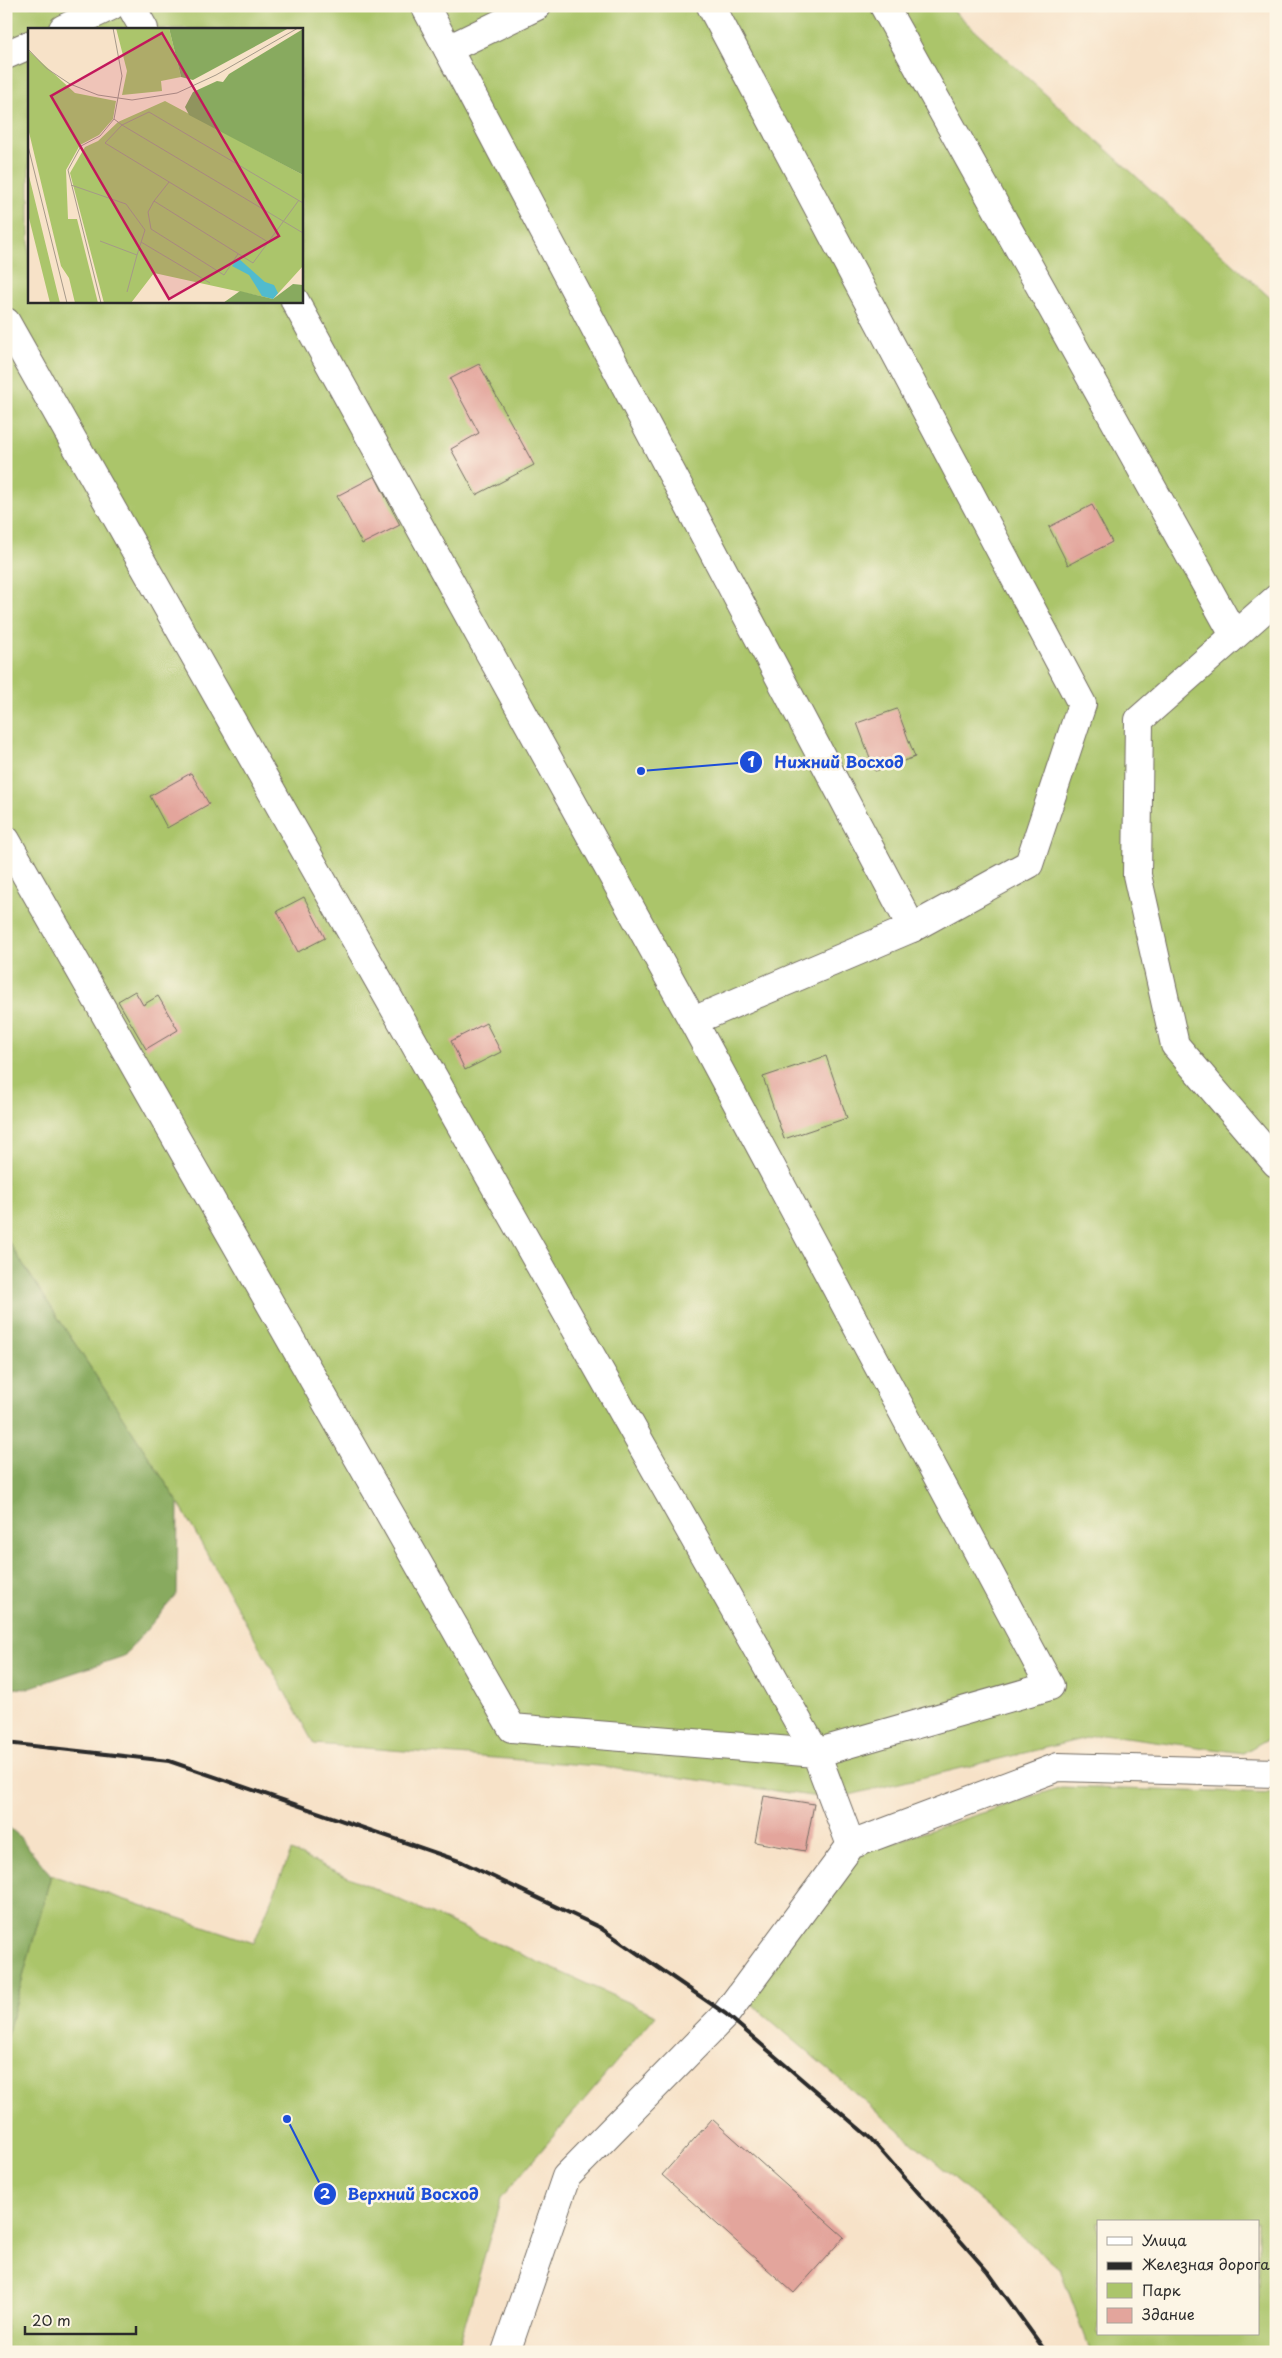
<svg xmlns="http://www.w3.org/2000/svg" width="1282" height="2358" viewBox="0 0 1282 2358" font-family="'Playpen Sans',sans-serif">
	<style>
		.green { fill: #abc56b; stroke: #6b784b; fill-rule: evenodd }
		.forest { fill: #88aa5f; stroke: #5a6a45 }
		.building { fill: #e3a59c }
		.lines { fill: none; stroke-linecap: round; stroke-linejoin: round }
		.minor-casing { stroke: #726b62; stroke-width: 30 }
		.minor { stroke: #fff; stroke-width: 28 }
		.rail { stroke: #2b2b2b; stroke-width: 4 }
		.inset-road { fill: none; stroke: #a59989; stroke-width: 1 }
		.view { fill: #c2185b; fill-opacity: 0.15; stroke: #c2185b; stroke-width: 2.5 }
		.inset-edge { fill: none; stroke: #2b2b2b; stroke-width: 2.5 }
		.leader { fill: none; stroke: #1d4ed8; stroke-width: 2 }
		.callout-dot { fill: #1d4ed8; stroke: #fcf5e5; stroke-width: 2 }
		.mark-label { font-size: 15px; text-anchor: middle; font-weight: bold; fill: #fff }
		.callout-label { font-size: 16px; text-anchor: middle; font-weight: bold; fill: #1d4ed8; stroke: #fcf5e5; stroke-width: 5; stroke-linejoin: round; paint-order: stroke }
	</style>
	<rect width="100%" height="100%" fill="#fcf5e5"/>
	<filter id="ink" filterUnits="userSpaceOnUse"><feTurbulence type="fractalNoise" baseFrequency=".02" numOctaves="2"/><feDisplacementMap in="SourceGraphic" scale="10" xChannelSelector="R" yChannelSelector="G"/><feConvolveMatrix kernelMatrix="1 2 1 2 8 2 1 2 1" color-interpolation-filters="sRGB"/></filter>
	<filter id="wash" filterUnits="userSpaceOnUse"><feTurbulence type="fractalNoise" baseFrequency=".0096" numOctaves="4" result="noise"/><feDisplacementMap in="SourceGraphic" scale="20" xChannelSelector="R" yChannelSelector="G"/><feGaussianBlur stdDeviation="1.12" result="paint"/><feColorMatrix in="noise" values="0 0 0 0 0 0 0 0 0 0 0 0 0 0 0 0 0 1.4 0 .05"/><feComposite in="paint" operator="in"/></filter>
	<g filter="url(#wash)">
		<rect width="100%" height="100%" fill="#f7e2c8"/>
		<g class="green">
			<path d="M 6,6 L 948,6 L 1276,303 L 1276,1734 L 1243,1753 L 1103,1734 L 833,1799 L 598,1766 L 314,1744 L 178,1502 L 6,1238 ZM 29,29 L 301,29 L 301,301 L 29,301 Z"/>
			<path d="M 1061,1787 L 1276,1794 L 1276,2352 L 1091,2352 L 1060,2269 L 746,1999 L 855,1855 ZM 1098,2222 L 1258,2222 L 1258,2334 L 1098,2334 Z"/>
			<polygon points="291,1851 656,2015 501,2198 457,2352 6,2352 6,2039 51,1875 254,1943"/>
		</g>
		<g class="forest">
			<polygon points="6,1238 178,1502 177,1594 124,1656 25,1689 6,1687"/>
			<polygon points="6,1825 18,1835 51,1875 6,2039"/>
		</g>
		<g id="blocks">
			<g class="building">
				<polygon points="479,364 534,465 476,495 451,449 479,433 450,379"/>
				<polygon points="375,476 400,525 362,544 337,496"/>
				<polygon points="1092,505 1112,542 1068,565 1049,527"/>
				<polygon points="897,709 915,757 875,771 857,723"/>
				<polygon points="191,773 209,804 167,828 150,796"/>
				<polygon points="304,897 325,938 298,952 277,911"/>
				<polygon points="135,991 143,1005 158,996 178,1030 146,1049 118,1001"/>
				<polygon points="486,1023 501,1052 465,1070 451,1041"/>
				<polygon points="826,1056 847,1118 784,1139 763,1077"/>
				<polygon points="764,1796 814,1804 805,1851 755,1842"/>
				<polygon points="712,2119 844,2237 794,2293 662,2175"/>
			</g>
		</g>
	</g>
	<g filter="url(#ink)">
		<use href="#blocks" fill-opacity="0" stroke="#726b62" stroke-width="1"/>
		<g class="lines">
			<defs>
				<g id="minor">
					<polyline points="131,6 144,29"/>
					<polyline points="425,6 912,928 693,1021"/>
					<polyline points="711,6 1082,704 1029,864 912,928"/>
					<polyline points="884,6 1234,635"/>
					<polyline points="63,29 111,6"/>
					<polyline points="448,49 537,6"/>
					<polyline points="6,55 29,45"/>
					<polyline points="6,322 816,1753 1050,1686 693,1021 295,301"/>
					<polyline points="1276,599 1139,720 1137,875 1175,1045 1276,1163"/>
					<polyline points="6,840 512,1728 816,1753 851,1845"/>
					<polyline points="506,2352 566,2177 726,2014 851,1845 1058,1767 1276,1773"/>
				</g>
			</defs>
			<use href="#minor" class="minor-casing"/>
			<use href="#minor" class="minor"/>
			<polyline class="rail" points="6,1743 169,1761 462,1862 599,1927 726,2014 870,2138 988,2272 1046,2352"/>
		</g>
	</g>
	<g transform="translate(28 28)">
		<rect width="275" height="275" fill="#f7e2c8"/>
		<path d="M 88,0 L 141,0 L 153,49 L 133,53 L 134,63 L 94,67 L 99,43 ZM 0,22 L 47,65 L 88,73 L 85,91 L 71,107 L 52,117 L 38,142 L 40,191 L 49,191 L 70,275 L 47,275 L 41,250 L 33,238 L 0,100 ZM 137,73 L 275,147 L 275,238 L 245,271 L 126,245 L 103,275 L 76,275 L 42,145 L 57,119 L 70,113 L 90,94 ZM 0,144 L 32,275 L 22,275 L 0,186 Z" fill="#abc56b"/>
		<path d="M 141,0 L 261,0 L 165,52 L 153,49 ZM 275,1 L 275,147 L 161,87 L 157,79 L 165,64 L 189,53 L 195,54 L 201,46 ZM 265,256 L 275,257 L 275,275 L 195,275 L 212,263 L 245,271 Z" fill="#88aa5f"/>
		<path d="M 210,230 L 237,254 L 246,257 L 250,265 L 245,271 L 234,268 L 221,247 L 204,238 Z" fill="#51bbce"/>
		<path class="inset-road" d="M 0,21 L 18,40 L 42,56 L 70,67 L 104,72 L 149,65 L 188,47 L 270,0M 86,91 L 94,97 L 121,84 L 275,175M 0,118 L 39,275M 141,154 L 126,173 L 225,235 L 271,172M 43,157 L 98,176 L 117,202 L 109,227 L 72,213M 126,173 L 120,184 L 123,201 L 196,247 L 210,226M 113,214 L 182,255M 240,214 L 77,115 L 94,97 L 275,205M 99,264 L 109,227M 73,275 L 40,142 L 53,118 L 72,108 L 86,91 L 94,48 L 85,0"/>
		<path class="view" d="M 134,5 L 251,208 L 141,271 L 23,68 Z"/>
		<rect width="275" height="275" class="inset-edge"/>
	</g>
	<path class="leader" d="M641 771L751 762M287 2119L325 2194"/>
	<g class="callout-dot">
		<circle cx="641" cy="771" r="5"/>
		<circle cx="287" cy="2119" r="5"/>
		<circle cx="751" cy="762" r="12"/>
		<circle cx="325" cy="2194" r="12"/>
	</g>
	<g class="mark-label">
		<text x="751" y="767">1</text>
		<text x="325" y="2199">2</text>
	</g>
	<g class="callout-label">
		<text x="839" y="768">Нижний Восход</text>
		<text x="413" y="2200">Верхний Восход</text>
	</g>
	<rect width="1282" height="2358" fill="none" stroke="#fcf5e5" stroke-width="25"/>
	<rect x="1097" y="2220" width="162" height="115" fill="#fcf5e5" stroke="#a8a49b"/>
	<rect x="1107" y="2237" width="25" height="8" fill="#ffffff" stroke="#a8a49b"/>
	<text x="1142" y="2246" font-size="15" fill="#2b2b2b">Улица</text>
	<rect x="1107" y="2262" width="25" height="8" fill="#2b2b2b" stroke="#a8a49b"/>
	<text x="1142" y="2270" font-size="15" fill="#2b2b2b">Железная дорога</text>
	<rect x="1107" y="2283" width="25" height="15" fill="#abc56b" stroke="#a8a49b"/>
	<text x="1142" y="2296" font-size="15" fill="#2b2b2b">Парк</text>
	<rect x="1107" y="2308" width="25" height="15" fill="#e3a59c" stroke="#a8a49b"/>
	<text x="1142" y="2320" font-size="15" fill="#2b2b2b">Здание</text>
	<path d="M25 2326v8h111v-8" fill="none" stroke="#2b2b2b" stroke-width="2.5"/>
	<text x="32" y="2326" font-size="15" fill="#2b2b2b" stroke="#fcf5e5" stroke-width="4" paint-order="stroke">20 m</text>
</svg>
